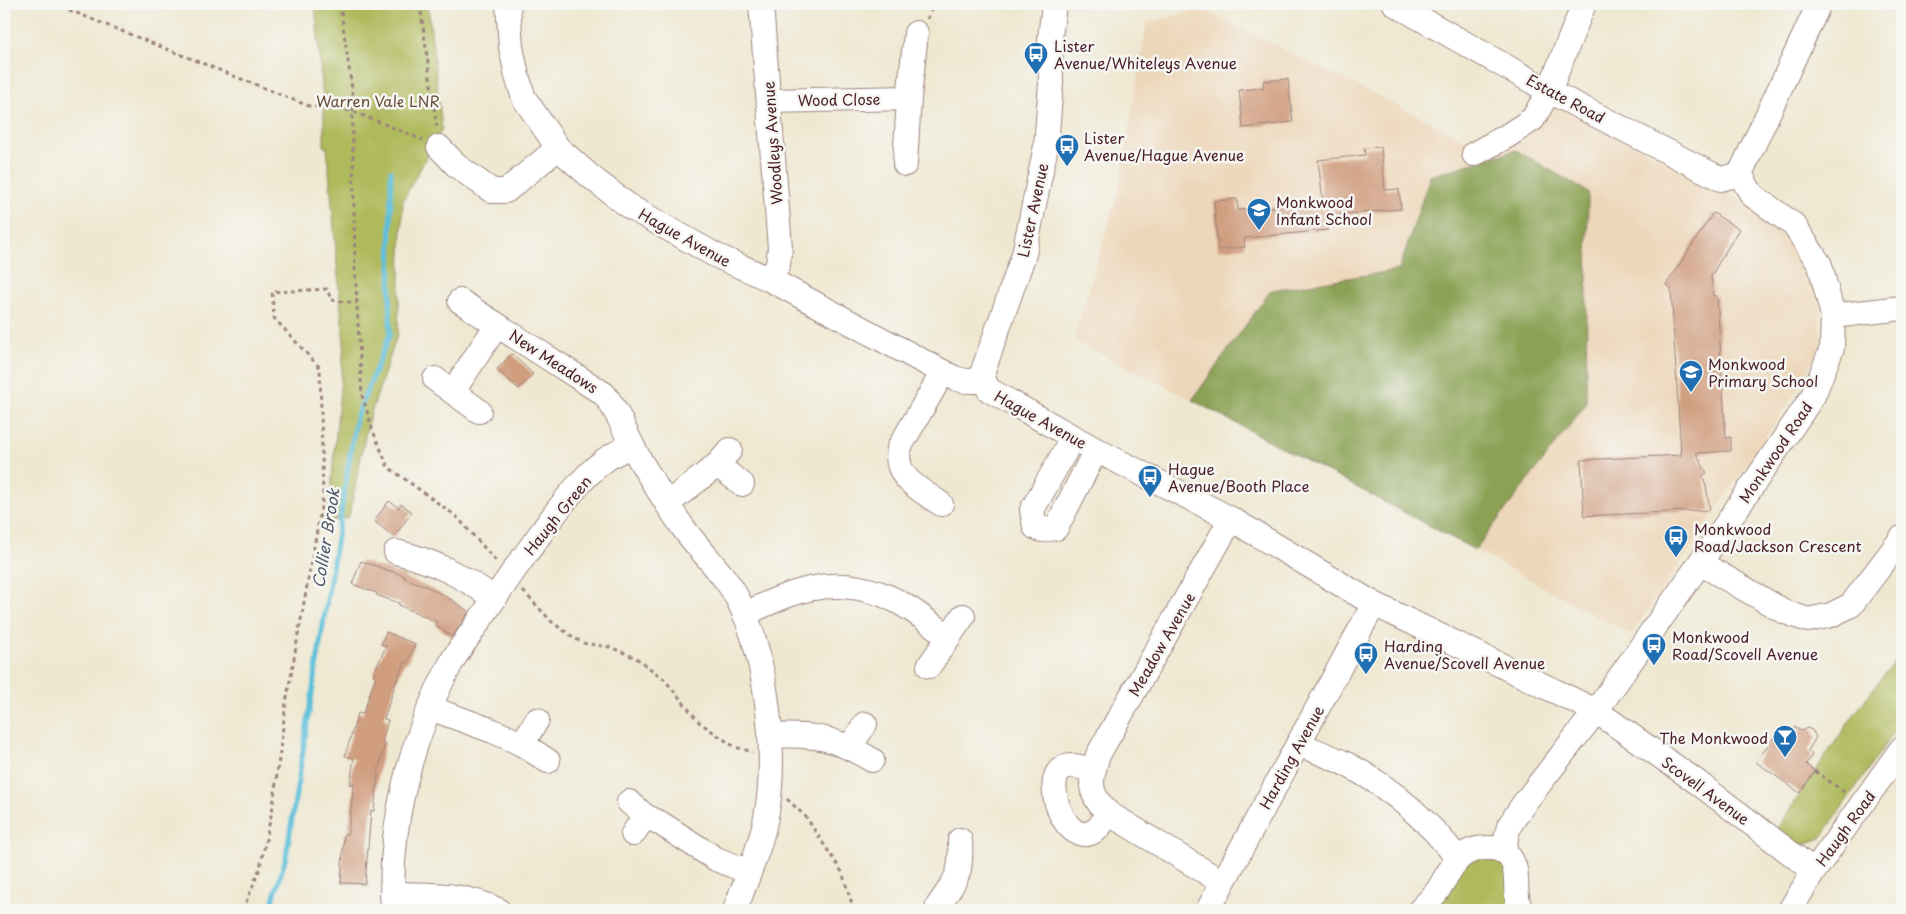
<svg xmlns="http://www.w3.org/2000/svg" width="1906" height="914" viewBox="0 0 1906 914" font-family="'Playpen Sans',sans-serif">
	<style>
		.built { fill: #edd7ba }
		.green { fill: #afba5c; stroke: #7c6c44 }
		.forest { fill: #8ba254; stroke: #6a6040 }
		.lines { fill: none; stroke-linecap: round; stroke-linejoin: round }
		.stream { stroke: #5cbfda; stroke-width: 5 }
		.building { fill: #d09d7f }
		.minor-casing { stroke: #9c847e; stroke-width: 26 }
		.path { stroke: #9c847e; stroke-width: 3; stroke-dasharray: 4 4; stroke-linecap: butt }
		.minor { stroke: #fff; stroke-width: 24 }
		.labels { text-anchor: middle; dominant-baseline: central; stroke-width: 5; stroke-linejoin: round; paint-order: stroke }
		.poi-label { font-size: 15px; fill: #4a1f2b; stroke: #f6f6f2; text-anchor: start }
		.street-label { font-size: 15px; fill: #4a1f2b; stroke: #f6f6f2 }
		.park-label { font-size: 15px; fill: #684e3a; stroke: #f6f6f2 }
		.water-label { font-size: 16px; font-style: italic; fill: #505768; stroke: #f6f6f2 }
	</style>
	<rect width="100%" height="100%" fill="#f6f6f2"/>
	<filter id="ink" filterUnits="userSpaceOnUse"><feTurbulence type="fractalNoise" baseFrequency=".02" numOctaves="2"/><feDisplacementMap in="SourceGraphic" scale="10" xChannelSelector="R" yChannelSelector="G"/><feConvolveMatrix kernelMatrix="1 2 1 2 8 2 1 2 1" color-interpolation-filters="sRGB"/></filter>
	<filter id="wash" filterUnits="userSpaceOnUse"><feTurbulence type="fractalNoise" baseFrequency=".0096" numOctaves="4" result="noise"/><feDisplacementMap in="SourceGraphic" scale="20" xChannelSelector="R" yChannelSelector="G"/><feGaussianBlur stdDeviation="1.12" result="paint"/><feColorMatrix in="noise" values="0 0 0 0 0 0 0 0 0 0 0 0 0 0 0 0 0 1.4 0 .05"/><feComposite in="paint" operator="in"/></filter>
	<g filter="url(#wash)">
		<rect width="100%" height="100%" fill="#efe8d1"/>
		<polygon class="built" points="1202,9 1473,143 1516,123 1534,94 1759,208 1785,231 1808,263 1819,296 1821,343 1802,383 1631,635 1475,550 1586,404 1430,176 1399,270 1271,290 1192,400 1073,340 1119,189 1147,22"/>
		<g class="green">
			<polygon points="315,4 428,4 442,129 403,200 398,333 368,422 349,517 328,522 344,344 327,148 324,147 324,111"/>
			<path d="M 1902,653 L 1902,720 L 1821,838 L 1799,846 L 1776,830 C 1817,770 1855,708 1902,653 Z"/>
			<polygon points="1503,851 1520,910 1420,910 1449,868"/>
		</g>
		<polygon class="forest" points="1516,150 1588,192 1586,404 1475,550 1192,400 1271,290 1399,270 1430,176"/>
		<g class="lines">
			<polyline class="stream" points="270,910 286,857 356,418 390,334 391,171"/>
		</g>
		<g id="blocks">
			<g class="building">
				<polygon points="1288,79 1293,122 1243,128 1239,90 1264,88 1263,81"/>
				<polygon points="1381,147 1385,190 1399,189 1401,209 1327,216 1328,230 1244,238 1245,247 1218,250 1214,201 1237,199 1238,210 1323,202 1318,160 1365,155 1364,148"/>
				<polygon points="1713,213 1739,229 1711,276 1713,296 1717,296 1726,438 1731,437 1731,451 1696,453 1707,473 1702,476 1706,486 1710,510 1584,516 1581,460 1681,455 1671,288 1666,285"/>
				<polygon points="512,354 533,374 519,389 497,369"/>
				<polygon points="389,501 399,508 401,504 412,512 394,537 374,521"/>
				<polygon points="361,561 405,576 404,578 426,586 452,600 469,612 452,637 435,625 437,622 399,605 399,603 376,595 377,593 352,584"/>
				<polygon points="386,632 415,644 407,663 405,662 395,685 384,719 388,720 382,742 385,743 379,768 374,811 371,811 365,884 341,883 344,834 348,834 354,784 350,784 354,758 345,756 358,713 363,714 376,676 373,675 386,646 381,644"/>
				<polygon points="1795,727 1801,731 1807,728 1812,730 1816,737 1808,751 1812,755 1806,764 1815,771 1800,793 1756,762 1773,738 1783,745"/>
			</g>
		</g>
	</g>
	<g filter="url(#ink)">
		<use href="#blocks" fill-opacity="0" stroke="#9c847e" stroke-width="1"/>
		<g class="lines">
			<defs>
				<g id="minor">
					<polyline points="508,4 511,47 517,76 524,98 558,148 591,177 630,207 715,255 771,280 954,378 966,381 984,381"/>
					<polyline points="761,4 780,248 778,264 771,280"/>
					<polyline points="1054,4 1050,38 1051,83 1046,146 1024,254 983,371 984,381 989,390 1096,450 1231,519 1374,604 1596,711 1697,782 1814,871"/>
					<polyline points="1395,4 1549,91 1721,179 1740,174"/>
					<polyline points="769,101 909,98"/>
					<polyline points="439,147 457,166 492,191 506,191 558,148"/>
					<polyline points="1474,154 1507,136 1533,119 1549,91 1584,4"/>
					<polyline points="905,164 909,98 916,33"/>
					<path d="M 460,301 L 604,394 C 619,413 622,426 633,447 C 642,465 653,482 664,499 C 671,510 679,522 687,533 C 701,551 717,567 730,586 C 766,641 779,753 766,817 C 760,849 746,880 735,910"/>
					<polyline points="1833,316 1902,308"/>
					<polyline points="435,379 479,411"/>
					<polyline points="453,391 497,325"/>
					<polyline points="1073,437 1032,510 1035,527 1042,530 1056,528 1096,450"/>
					<polyline points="717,465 742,484"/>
					<polyline points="667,504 717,465 730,450"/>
					<path d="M 941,504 C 920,489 893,478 899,448 L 943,372"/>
					<path d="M 396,552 C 434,561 462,576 494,598"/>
					<polyline points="1700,563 1785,612 1808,620 1831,615 1851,605 1902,538"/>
					<path d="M 745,614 C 791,592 829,575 881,594 C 906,603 928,622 949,637"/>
					<polyline points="929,666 963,616"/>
					<polyline points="430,708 493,731 522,744 548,761"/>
					<path d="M 770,736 C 816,734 833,737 872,760"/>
					<polyline points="522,744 537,720"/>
					<path d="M 1299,744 C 1315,751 1332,757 1348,765 C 1390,787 1429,821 1458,859"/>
					<polyline points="850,747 865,724"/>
					<path d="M 1093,770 C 1083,768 1068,762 1060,770 C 1043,786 1068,853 1097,829 C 1102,825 1104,818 1108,813"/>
					<polyline points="629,802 645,816 660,823 716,859 749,872"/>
					<polyline points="633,834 645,816"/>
					<polyline points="1503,851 1509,826 1525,802 1596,711 1700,563 1813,396 1832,348 1833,316 1820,265 1794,225 1752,195 1740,174 1819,4"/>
					<path d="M 1222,882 L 1108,813 C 1087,793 1090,780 1098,755 L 1231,519"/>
					<path d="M 392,894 C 431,895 463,893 498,910"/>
					<path d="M 393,910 C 388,826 410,740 450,665 C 456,653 465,642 473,630 C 490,605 507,580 525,555 C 548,524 574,483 605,460 C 613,454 623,450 632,445"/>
					<path d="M 940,910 L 938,906 C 957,878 962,875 960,840"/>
					<polyline points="1208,910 1374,604"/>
					<path d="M 1420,910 C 1426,904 1433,897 1438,890 C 1452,868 1458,846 1491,848 C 1499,848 1508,853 1512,861 C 1518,872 1515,884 1517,895 C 1517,900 1519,905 1520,910"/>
					<polyline points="1790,910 1814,871 1902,748"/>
				</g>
			</defs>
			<use href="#minor" class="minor-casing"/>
			<g class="path">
				<polyline points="54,4 309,106 352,111 423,140"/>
				<polyline points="340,4 352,89 355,268 362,395 373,431 388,467 456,516 497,562"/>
				<polyline points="420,4 437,129"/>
				<polyline points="927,19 931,14 932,4"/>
				<polyline points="523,591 553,623 582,643 610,647 636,658 664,679 700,723 735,747 753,752"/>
				<polyline points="1815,771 1847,794"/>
				<polyline points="787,799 806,817 842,872 854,910"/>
				<polyline points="243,910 260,868 273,806 286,703 323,497 320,368 274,318 272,292 327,289 331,300 357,303"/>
			</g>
			<use href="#minor" class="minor"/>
		</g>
	</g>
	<defs>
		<symbol id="bus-pin" viewBox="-11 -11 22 30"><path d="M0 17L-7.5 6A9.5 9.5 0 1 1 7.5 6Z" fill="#1f6fb2" stroke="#f6f6f2"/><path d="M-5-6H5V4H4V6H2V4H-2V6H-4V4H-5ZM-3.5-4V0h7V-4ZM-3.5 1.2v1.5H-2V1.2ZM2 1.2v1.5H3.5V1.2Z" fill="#fff"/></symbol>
		<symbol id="school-pin" viewBox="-11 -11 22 30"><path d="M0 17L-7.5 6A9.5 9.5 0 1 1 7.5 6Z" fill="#1f6fb2" stroke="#f6f6f2"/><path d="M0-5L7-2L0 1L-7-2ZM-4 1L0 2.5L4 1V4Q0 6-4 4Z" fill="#fff"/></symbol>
		<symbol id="bar-pin" viewBox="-11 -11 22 30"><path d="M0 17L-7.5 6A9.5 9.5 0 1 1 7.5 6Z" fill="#1f6fb2" stroke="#f6f6f2"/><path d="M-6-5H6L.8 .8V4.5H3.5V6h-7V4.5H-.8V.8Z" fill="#fff"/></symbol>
	</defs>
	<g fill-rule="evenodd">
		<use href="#bus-pin" x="1022" y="40" width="28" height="38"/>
		<use href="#bus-pin" x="1053" y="132" width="28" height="38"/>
		<use href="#school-pin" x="1245" y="196" width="28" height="38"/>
		<use href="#school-pin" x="1677" y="358" width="28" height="38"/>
		<use href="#bus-pin" x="1136" y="463" width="28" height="38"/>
		<use href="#bus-pin" x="1662" y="523" width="28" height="38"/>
		<use href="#bus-pin" x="1640" y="631" width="28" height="38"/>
		<use href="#bus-pin" x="1352" y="640" width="28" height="38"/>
		<use href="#bar-pin" x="1771" y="723" width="28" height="38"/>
	</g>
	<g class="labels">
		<g class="poi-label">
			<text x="1054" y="45">Lister<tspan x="1054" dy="17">Avenue/Whiteleys Avenue</tspan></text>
			<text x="1084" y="137">Lister<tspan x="1084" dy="17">Avenue/Hague Avenue</tspan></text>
			<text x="1276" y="201">Monkwood<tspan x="1276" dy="17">Infant School</tspan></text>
			<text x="1708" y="363">Monkwood<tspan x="1708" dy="17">Primary School</tspan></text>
			<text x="1168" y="468">Hague<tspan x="1168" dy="17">Avenue/Booth Place</tspan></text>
			<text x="1694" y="528">Monkwood<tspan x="1694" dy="17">Road/Jackson Crescent</tspan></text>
			<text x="1672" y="636">Monkwood<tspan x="1672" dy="17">Road/Scovell Avenue</tspan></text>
			<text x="1384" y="645">Harding<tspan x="1384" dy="17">Avenue/Scovell Avenue</tspan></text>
			<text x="1768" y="737" text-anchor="end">The Monkwood</text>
		</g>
		<g class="street-label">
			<text transform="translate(1566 98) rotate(28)">Estate Road</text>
			<text transform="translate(839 99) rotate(-1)">Wood Close</text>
			<text transform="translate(772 143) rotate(-94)">Woodleys Avenue</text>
			<text transform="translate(1032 210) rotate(-78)">Lister Avenue</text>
			<text transform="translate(685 237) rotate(29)">Hague Avenue</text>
			<text transform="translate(554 361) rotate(33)">New Meadows</text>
			<text transform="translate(1041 419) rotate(29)">Hague Avenue</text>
			<text transform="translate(1775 452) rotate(-56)">Monkwood Road</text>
			<text transform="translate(557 515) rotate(-51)">Haugh Green</text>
			<text transform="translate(1161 644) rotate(-60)">Meadow Avenue</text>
			<text transform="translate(1291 757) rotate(-61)">Harding Avenue</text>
			<text transform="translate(1706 790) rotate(36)">Scovell Avenue</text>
			<text transform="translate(1845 828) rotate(-54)">Haugh Road</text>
		</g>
		<g class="park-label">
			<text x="378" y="100">Warren Vale LNR</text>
		</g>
		<g class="water-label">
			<text transform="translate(325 538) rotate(-81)">Collier Brook</text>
		</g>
	</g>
	<rect width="1906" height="914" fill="none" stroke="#f6f6f2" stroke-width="20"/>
</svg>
